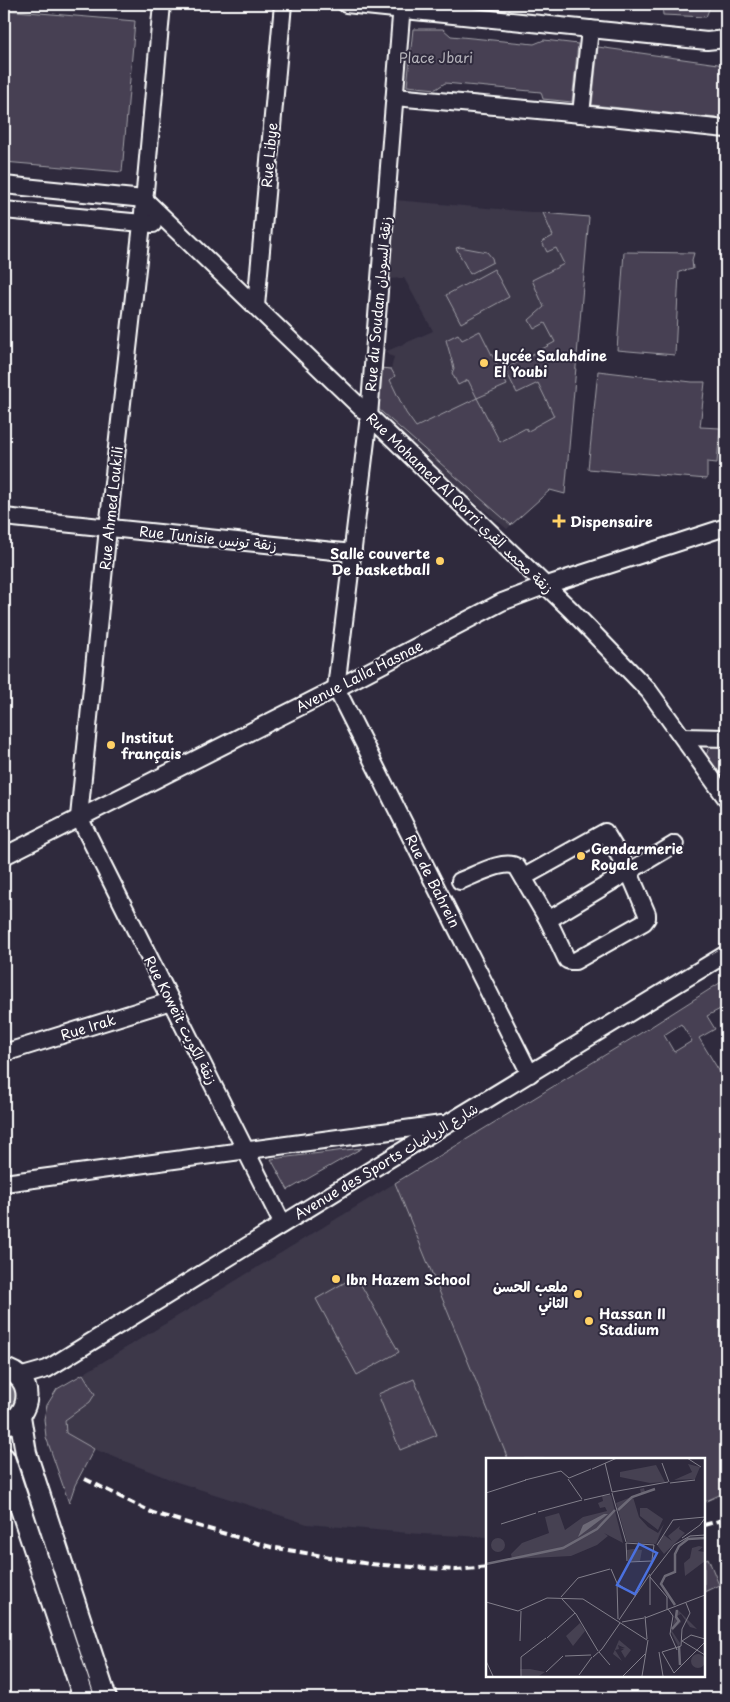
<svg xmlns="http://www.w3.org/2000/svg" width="730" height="1702" viewBox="0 0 730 1702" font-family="'Playpen Sans','Playpen Sans Arabic',sans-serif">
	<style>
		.built { fill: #3c3749 }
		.green { fill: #464152; stroke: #a2a0a8; fill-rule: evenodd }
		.water { fill: #6d6a77; stroke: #a7a6ad }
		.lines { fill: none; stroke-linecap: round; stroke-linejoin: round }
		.minor-casing { stroke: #fff; stroke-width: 20 }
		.major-casing { stroke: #fff; stroke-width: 24 }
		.minor { stroke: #2f2a3d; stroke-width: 16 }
		.major { stroke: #2f2a3d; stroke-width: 20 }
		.rail { stroke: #fff; stroke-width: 4; stroke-dasharray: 8 4; stroke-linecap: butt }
		.poi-dot { fill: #ffd166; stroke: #2f2a3d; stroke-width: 2 }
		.labels { text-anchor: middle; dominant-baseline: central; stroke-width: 4; stroke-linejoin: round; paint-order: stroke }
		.park-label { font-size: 14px; fill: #b5b3ba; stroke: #2f2a3d }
		.street-label { font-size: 14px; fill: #fff; stroke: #2f2a3d }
		.poi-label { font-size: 14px; font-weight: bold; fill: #fff; stroke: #2f2a3d; text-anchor: start }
		.inset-river { fill: none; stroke: #6d6a77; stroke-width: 2.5 }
		.inset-road { fill: none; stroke: #827f8b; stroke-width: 1 }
		.view { fill: #4a71e0; fill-opacity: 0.15; stroke: #4a71e0; stroke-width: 2.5 }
		.inset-edge { fill: none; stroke: #fff; stroke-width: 2.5 }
	</style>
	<rect width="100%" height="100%" fill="#2f2a3d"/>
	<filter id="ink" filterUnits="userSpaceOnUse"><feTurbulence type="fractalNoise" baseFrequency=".02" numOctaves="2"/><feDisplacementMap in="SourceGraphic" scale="10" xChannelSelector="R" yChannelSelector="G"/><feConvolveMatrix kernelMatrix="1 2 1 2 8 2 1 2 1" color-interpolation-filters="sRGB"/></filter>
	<g filter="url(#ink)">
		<g class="built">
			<polygon points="395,200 589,217 565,494 550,490 507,529 374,419 380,368 391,369 394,357 388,355 387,351 433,331 404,278 388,279"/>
			<polygon points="395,1183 508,1459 488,1460 487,1537 420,1534 307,1524 177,1482 94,1449 66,1433 64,1420 90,1402 95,1394 83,1374"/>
		</g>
		<g class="green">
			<polygon points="662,4 711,4 706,17 663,15"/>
			<polygon points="4,10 135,21 122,172 4,162"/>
			<polygon points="413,29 443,29 451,36 534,44 544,40 578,44 572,102 543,99 541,92 445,83 436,89 407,86"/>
			<polygon points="598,47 718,64 726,69 726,119 592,105"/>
			<polygon points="543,213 589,217 565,494 550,490 511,525 376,407 380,368 391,369 395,376 390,380 406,413 416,427 477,398 468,380 458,385 452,373 454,368 446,340 458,334 462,340 480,331 507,385 477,398 500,442 526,428 528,431 534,428 534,427 554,416 538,383 517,393 505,369 555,342 545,323 534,329 529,320 544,307 532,280 564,264 556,248 547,252 542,242 553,236"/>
			<polygon points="460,247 487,252 492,258 493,262 470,274 456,248"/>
			<polygon points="624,252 694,253 692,260 693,269 679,272 675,355 617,350"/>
			<polygon points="494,269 509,297 461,323 446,295"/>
			<polygon points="598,371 692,382 705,382 700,427 720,428 717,463 707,462 707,479 588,469"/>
			<polygon points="726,742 726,798 702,765 709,748"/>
			<path d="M 726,979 L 726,1006 L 707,1016 L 715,1029 L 699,1038 L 726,1082 L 726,1492 L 704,1502 L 704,1460 L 508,1459 L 395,1183 L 649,1028 ZM 681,1024 L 692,1041 L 674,1052 L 664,1035 Z"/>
			<polygon points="362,1148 288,1190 271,1159"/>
			<polygon points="356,1276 399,1352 357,1375 316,1299"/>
			<polygon points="83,1374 95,1394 90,1402 65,1420 66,1433 94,1449 75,1485 69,1503 46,1437 44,1419 47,1405 57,1389"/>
			<polygon points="414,1379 437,1435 400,1450 378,1394"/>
			<polygon points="708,1558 719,1585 704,1592 704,1560"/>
		</g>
		<polygon class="water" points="4,1377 16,1385 18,1404 4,1416"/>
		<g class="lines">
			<defs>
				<g id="minor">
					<polyline points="162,4 142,224 108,528 79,817 282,1223"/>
					<polyline points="346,4 707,41 726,39"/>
					<polyline points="402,4 369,416 336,688 530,1074"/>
					<polyline points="395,97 581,114 726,129"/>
					<polyline points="581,114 590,29"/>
					<polyline points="4,185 144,199 571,610 649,691 726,798"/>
					<polyline points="4,210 153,224"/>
					<polyline points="256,306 283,4"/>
					<polyline points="4,517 353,553"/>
					<polyline points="683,737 726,738"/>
					<polyline points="4,856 343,685 502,602 547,585 726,527"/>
					<path d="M 460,881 C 474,876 504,858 517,867 L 548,920 L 567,960 L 570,961 L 575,961 L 644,922 L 647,918 L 647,914 L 629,872 L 605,832 L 524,877"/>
					<polyline points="548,920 675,844"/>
					<polyline points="4,1053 171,1001"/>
					<polyline points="4,1183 442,1124"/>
					<path d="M 19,1377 L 47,1369 C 272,1229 500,1092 726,954"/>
				</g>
				<g id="major">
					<path d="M 4,1369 C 35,1376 33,1416 4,1425"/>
					<polyline points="20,1416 26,1453 106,1698"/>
					<polyline points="4,1458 84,1698"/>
				</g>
			</defs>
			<use href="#minor" class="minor-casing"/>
			<use href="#major" class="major-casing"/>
			<use href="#minor" class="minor"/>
			<use href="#major" class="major"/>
			<g class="rail">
				<polyline points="85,1479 153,1513 271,1547 369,1564 456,1570 488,1567"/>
				<polyline points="704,1525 726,1519"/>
			</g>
		</g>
	</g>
	<g class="poi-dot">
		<circle cx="484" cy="363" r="5"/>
		<path d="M556.5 513.5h5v5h5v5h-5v5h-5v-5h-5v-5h5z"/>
		<circle cx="440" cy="561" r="5"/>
		<circle cx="111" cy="745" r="5"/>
		<circle cx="581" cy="856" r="5"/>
		<circle cx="336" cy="1279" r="5"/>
		<circle cx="578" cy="1294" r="5"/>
		<circle cx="589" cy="1321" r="5"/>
	</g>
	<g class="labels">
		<g class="park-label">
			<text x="436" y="57">Place Jbari</text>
		</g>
		<g class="street-label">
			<text transform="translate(269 155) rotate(-85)">Rue Libye</text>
			<text transform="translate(378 304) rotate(-85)">Rue du Soudan زنقة السودان</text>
			<text transform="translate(460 503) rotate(44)">Rue Mohamed Al Qorri زنقة محمد القري</text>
			<text transform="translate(111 508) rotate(-84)">Rue Ahmed Loukili</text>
			<text transform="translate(208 538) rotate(6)">Rue Tunisie زنقة تونس</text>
			<text transform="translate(359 676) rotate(-27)">Avenue Lalla Hasnae</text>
			<text transform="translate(433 881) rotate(63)">Rue de Bahrein</text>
			<text transform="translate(181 1020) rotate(63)">Rue Koweït زنقة الكويت</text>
			<text transform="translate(88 1027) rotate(-17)">Rue Irak</text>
			<text transform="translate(386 1161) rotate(-31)">Avenue des Sports شارع الرياضات</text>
		</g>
		<g class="poi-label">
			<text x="494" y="355">Lycée Salahdine<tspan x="494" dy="16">El Youbi</tspan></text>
			<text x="570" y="521">Dispensaire</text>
			<text x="430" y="553" text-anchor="end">Salle couverte<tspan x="430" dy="16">De basketball</tspan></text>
			<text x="121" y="737">Institut<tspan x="121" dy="16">français</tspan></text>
			<text x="591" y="848">Gendarmerie<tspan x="591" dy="16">Royale</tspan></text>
			<text x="346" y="1279">Ibn Hazem School</text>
			<text x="568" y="1286" text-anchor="end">ملعب الحسن<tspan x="568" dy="16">الثاني</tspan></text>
			<text x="599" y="1313">Hassan II<tspan x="599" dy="16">Stadium</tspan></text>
		</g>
	</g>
	<g transform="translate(486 1458)">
		<rect width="219" height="219" fill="#2f2a3d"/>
		<path d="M 202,6 L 214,9 L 209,21 L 188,22 L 206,14 ZM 170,7 L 179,24 L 164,25 L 134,19 L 134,14 ZM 158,30 L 159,34 L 168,31 L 147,39 L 153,59 L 162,69 L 172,75 L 178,66 L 170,86 L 141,84 L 130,45 L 155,35 L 154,31 ZM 125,37 L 137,85 L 118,75 L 122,78 L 111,87 L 85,98 L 26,101 L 25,96 L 36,85 L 63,75 L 59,59 L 73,55 L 79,72 L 97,59 L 121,53 L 119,49 L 114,50 L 112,45 L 117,43 L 116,38 ZM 154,50 L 161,50 L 177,61 L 172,72 L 154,58 ZM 194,68 L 193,71 L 199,75 L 178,96 L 171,87 L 178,77 L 186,83 L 182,78 ZM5 87a7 7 0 1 1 14 0a7 7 0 1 1-14 0ZM 213,88 L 217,89 L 212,93 L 219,94 L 219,103 L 199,118 L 198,105 L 204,100 L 206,90 ZM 147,91 L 156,92 L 154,103 L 142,103 L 141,92 ZM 191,151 L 211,171 L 204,169 L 195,156 L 191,158 L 195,164 L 186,173 L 194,185 L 193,190 L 185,174 ZM 94,165 L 99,173 L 87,188 L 80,178 ZM 133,182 L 145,192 L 139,200 L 135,193 L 138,191 L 134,191 L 139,190 L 132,187 L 133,191 L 129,192 L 136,203 L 127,196 ZM205 203a7 7 0 1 1 14 0a7 7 0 1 1-14 0ZM 34,211 L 44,211 L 59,214 L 53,218 L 35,218 Z" fill="#464152"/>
		<path d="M 118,56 L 122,56 L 92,79 L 97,67 Z" fill="#6d6a77"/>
		<path class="inset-river" d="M 132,52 L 146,39 L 169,31M 0,106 L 77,90 L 111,71 L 129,52M 189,147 L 175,126 L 179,118 L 189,114 L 189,96 L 193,88 L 202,81 L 219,80M 186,171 L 193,163 L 190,159 L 191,152M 193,189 L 194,207"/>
		<path class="inset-road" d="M 201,0 L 215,9M 119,5 L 126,34M 176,5 L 183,24M 106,11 L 131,0M 83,20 L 105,11M 82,21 L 96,41M 39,22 L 75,13 L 83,20M 184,25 L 209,22M 126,34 L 182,24M 0,35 L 40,22M 126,35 L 140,84M 98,42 L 124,36M 52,54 L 96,42M 15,66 L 50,55M 196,80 L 214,67 L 219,60M 140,85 L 141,103M 140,85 L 168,87 L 166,102M 171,87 L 187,62 L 219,59M 142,104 L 166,103M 125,111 L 131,125M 164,118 L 188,87 L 204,78 L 219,77M 164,119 L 181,139 L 181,151M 131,126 L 132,161M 132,126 L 150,138M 75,139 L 92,120 L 124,111M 76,141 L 90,156 L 112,193M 0,144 L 32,153 L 61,140 L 97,141 L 161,182M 164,147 L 164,118M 182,151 L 187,158 L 184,176 L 191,192M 159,158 L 161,181M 159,160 L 219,137M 133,162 L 164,116M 136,164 L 158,160M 61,180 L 89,155M 219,181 L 205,177 L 196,183 L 219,197M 34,183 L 35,153M 113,194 L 124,207M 173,194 L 177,218M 176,194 L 195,188 L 196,171 L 204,155 L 200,145M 176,194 L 188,215M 79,198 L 105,197M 107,199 L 116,191 L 134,165M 0,203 L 7,218M 60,214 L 77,198M 188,215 L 219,184M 93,217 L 106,199M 35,218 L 35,199 L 60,180M 137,218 L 159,196M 156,218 L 162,182"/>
		<path class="view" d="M 153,86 L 171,95 L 149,136 L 131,127 Z"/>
		<rect width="219" height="219" class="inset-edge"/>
	</g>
	<rect width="730" height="1702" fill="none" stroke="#2f2a3d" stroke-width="20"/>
	<rect x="10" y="10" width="710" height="1682" fill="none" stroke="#fff" stroke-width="2" filter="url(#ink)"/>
</svg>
